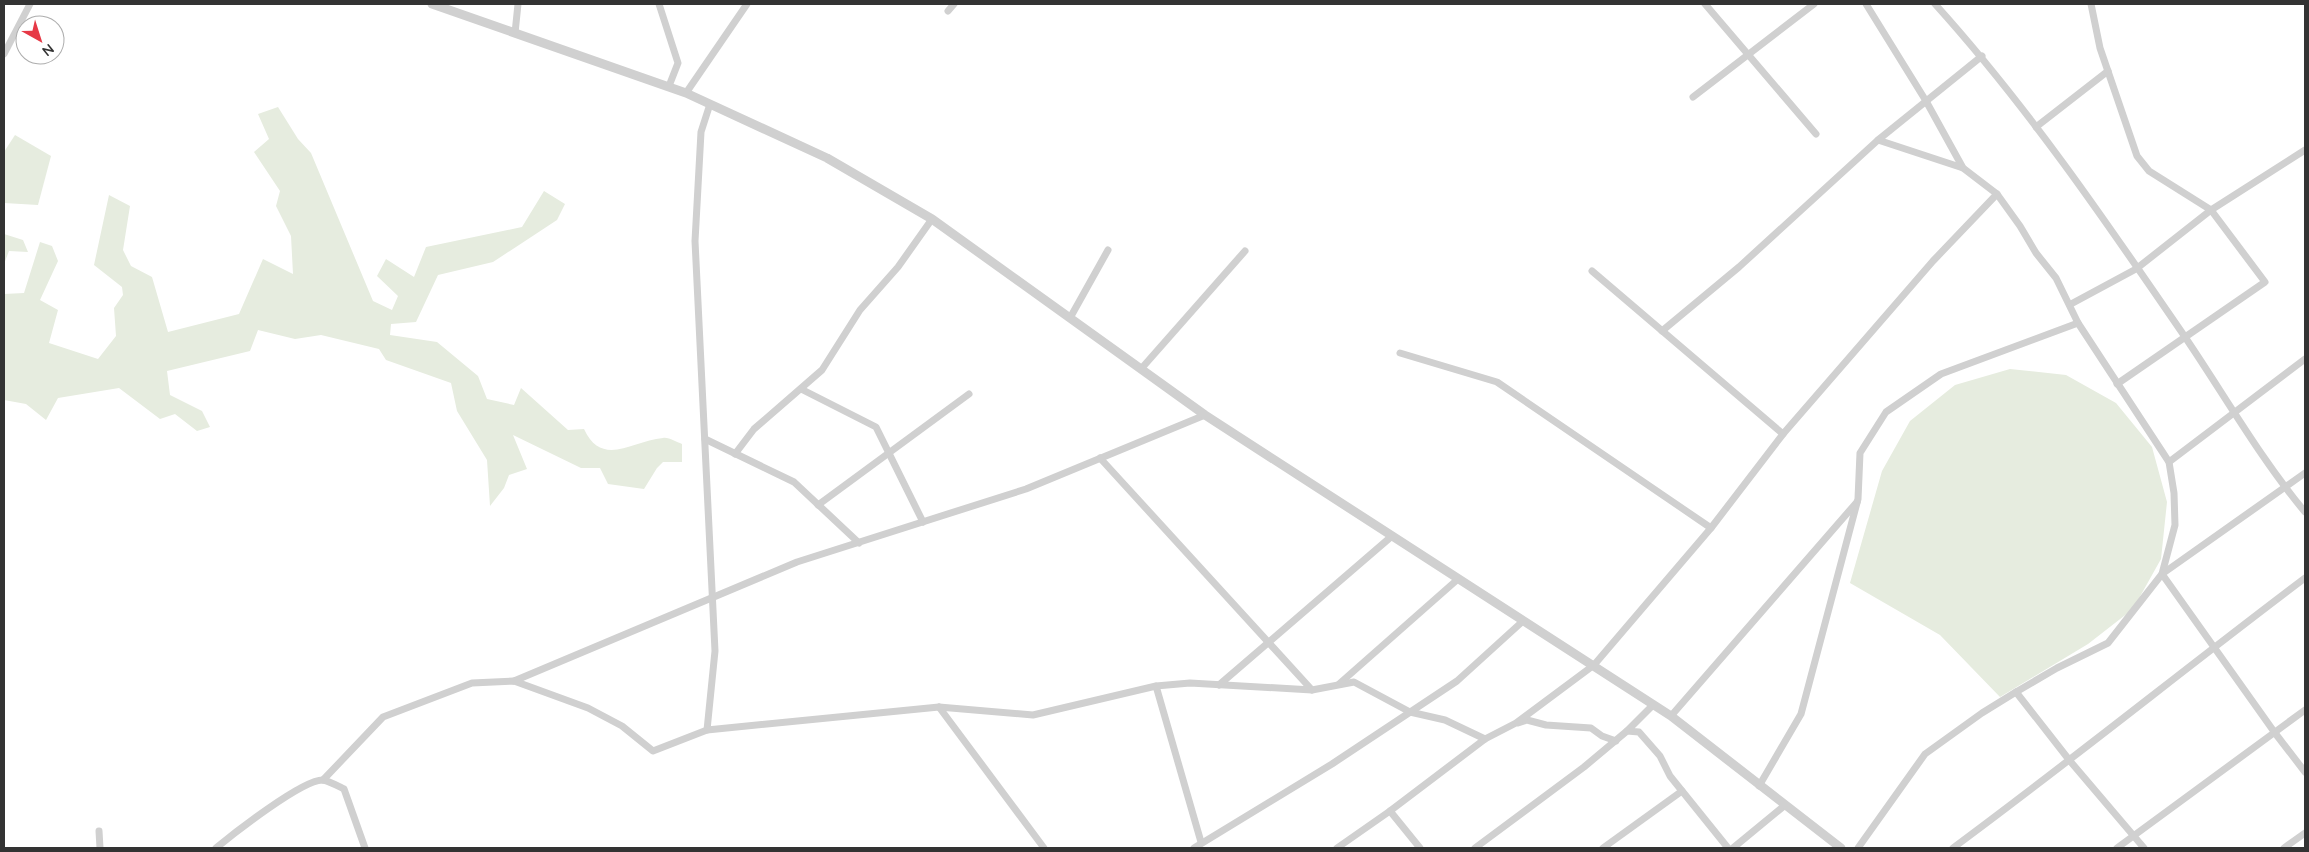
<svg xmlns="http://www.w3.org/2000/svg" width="2309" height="852" viewBox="0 0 2309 852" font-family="Quicksand,sans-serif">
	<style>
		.green { fill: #e6ecdf }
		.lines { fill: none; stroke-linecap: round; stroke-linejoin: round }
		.minor { stroke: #d0d0d0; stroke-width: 7 }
		.tertiary { stroke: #d0d0d0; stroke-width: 9 }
	</style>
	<rect width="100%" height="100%" fill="#fff"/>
	<g class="green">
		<path d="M 278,107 L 298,139 L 311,153 L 373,301 L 392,310 L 398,296 L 377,276 L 386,259 L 414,277 L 426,247 L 522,227 L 544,191 L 565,204 L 557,220 L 493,262 L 438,275 L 416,322 L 391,324 L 390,335 L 437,342 L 478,376 L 487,399 L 514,405 L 521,388 L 568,430 L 584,429 C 602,468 632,441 663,438 C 669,437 676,442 682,444 L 682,462 L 663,462 L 657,468 L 644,489 L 608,484 L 600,468 L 581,468 L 513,435 L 527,469 L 509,475 L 504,488 L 490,506 L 487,460 L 457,411 L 451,383 L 386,360 L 379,349 L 321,335 L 295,339 L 258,330 L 250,351 L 167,371 L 170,395 L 202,411 L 210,427 L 197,431 L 175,414 L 160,419 L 119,388 L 58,398 L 46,420 L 26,404 L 4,400 L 4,294 L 24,293 L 40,242 L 52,246 L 58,261 L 40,300 L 58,310 L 49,343 L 98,359 L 116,336 L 114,308 L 123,295 L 122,287 L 94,265 L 109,195 L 130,206 L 123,250 L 131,266 L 152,277 L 168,332 L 239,314 L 263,259 L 293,274 L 291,236 L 276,206 L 280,191 L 254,152 L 269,139 L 258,114 Z"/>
		<polygon points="15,135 51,156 38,205 4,203 4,152"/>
		<polygon points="4,234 23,240 28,252 9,251 4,264"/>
		<polygon points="2010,369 2066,375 2116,403 2152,447 2167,502 2161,559 2133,609 2088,644 2000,697 1940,635 1850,583 1882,471 1910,421 1955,385"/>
	</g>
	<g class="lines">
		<g class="minor">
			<polyline points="659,4 678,63 669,86"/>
			<polyline points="1705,4 1816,134"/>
			<polyline points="1866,4 1926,101 1963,168 1997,194 2020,226 2036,253 2056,278 2078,323 2169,462 2174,493 2175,525 2162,574 2275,733 2305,772"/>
			<path d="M 1935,4 C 2028,107 2107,223 2185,337 C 2225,396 2260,458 2305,512"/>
			<polyline points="2091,4 2100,48 2137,156 2149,171 2211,210 2265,282 2117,384"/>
			<polyline points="948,11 954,4"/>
			<polyline points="515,33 518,4"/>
			<polyline points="4,54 30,4"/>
			<polyline points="686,93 747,4"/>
			<polyline points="1693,97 1814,4"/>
			<polyline points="2036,127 2108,71"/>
			<polyline points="1878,140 1982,56"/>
			<polyline points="1592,271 1783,434"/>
			<polyline points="2071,304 2136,269 2211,210 2305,150"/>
			<polyline points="1070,318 1108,250"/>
			<polyline points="1662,331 1739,267 1878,140 1963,168"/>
			<polyline points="1400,353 1497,382 1711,528"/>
			<polyline points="1141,369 1245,251"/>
			<polyline points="801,389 876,427 923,522"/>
			<polyline points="705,439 794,482 859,543"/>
			<polyline points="735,454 754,429 822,370 860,310 898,267 932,219"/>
			<polyline points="1100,458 1312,690"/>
			<polyline points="2169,462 2305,359"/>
			<polyline points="818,505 969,394"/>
			<polyline points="514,681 797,562 1026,489 1205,415"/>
			<polyline points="1339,684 1458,579"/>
			<polyline points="1219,685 1392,536"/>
			<polyline points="1156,686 1201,842"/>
			<polyline points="2016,692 2070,761 2144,848"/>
			<polyline points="1653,705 1627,731 1639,732 1660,756 1670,776 1728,848"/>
			<polyline points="939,707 1044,848"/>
			<polyline points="1671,716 1857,502"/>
			<polyline points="1518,723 1527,720 1546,725 1591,728 1602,736 1616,741"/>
			<polyline points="707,730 715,651 695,241 701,132 710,104"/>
			<polyline points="323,780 383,717 472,683 514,681 588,708 622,726 653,751 707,730 939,707 1033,715 1156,686 1190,683 1312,690 1354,682 1410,712 1445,720 1485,739"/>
			<polyline points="1759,786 1801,714 1858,499 1860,453 1886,412 1941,374 2078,323"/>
			<polyline points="1390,811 1420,848"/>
			<polyline points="99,831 100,848"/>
			<path d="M 216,848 C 233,834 303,779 323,780 C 329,781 338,786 344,789 L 365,848"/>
			<polyline points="1194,848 1332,764 1457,681 1523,621"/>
			<polyline points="1337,848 1390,811 1485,739 1516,723 1594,665 1711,528 1783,434 1933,261 1997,194"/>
			<polyline points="1475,848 1584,767 1627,731"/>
			<polyline points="1603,848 1682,791"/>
			<polyline points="1733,848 1784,806"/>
			<polyline points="1858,848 1925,754 1982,713 2016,692 2057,668 2108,643 2162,574 2305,473"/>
			<path d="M 1953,848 C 2072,760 2187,667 2305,578"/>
			<polyline points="2117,848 2305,710"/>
			<polyline points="2284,848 2305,833"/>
		</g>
		<polyline class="tertiary" points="432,4 686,93 827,158 932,219 1205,415 1671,716 1841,848"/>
	</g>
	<rect width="2309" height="852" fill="none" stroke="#333333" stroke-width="10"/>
	<g transform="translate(40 40) rotate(141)"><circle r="24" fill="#ffffff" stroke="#adadad"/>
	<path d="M0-4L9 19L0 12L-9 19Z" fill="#e63946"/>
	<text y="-8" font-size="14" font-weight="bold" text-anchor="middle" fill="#333333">N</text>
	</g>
</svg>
